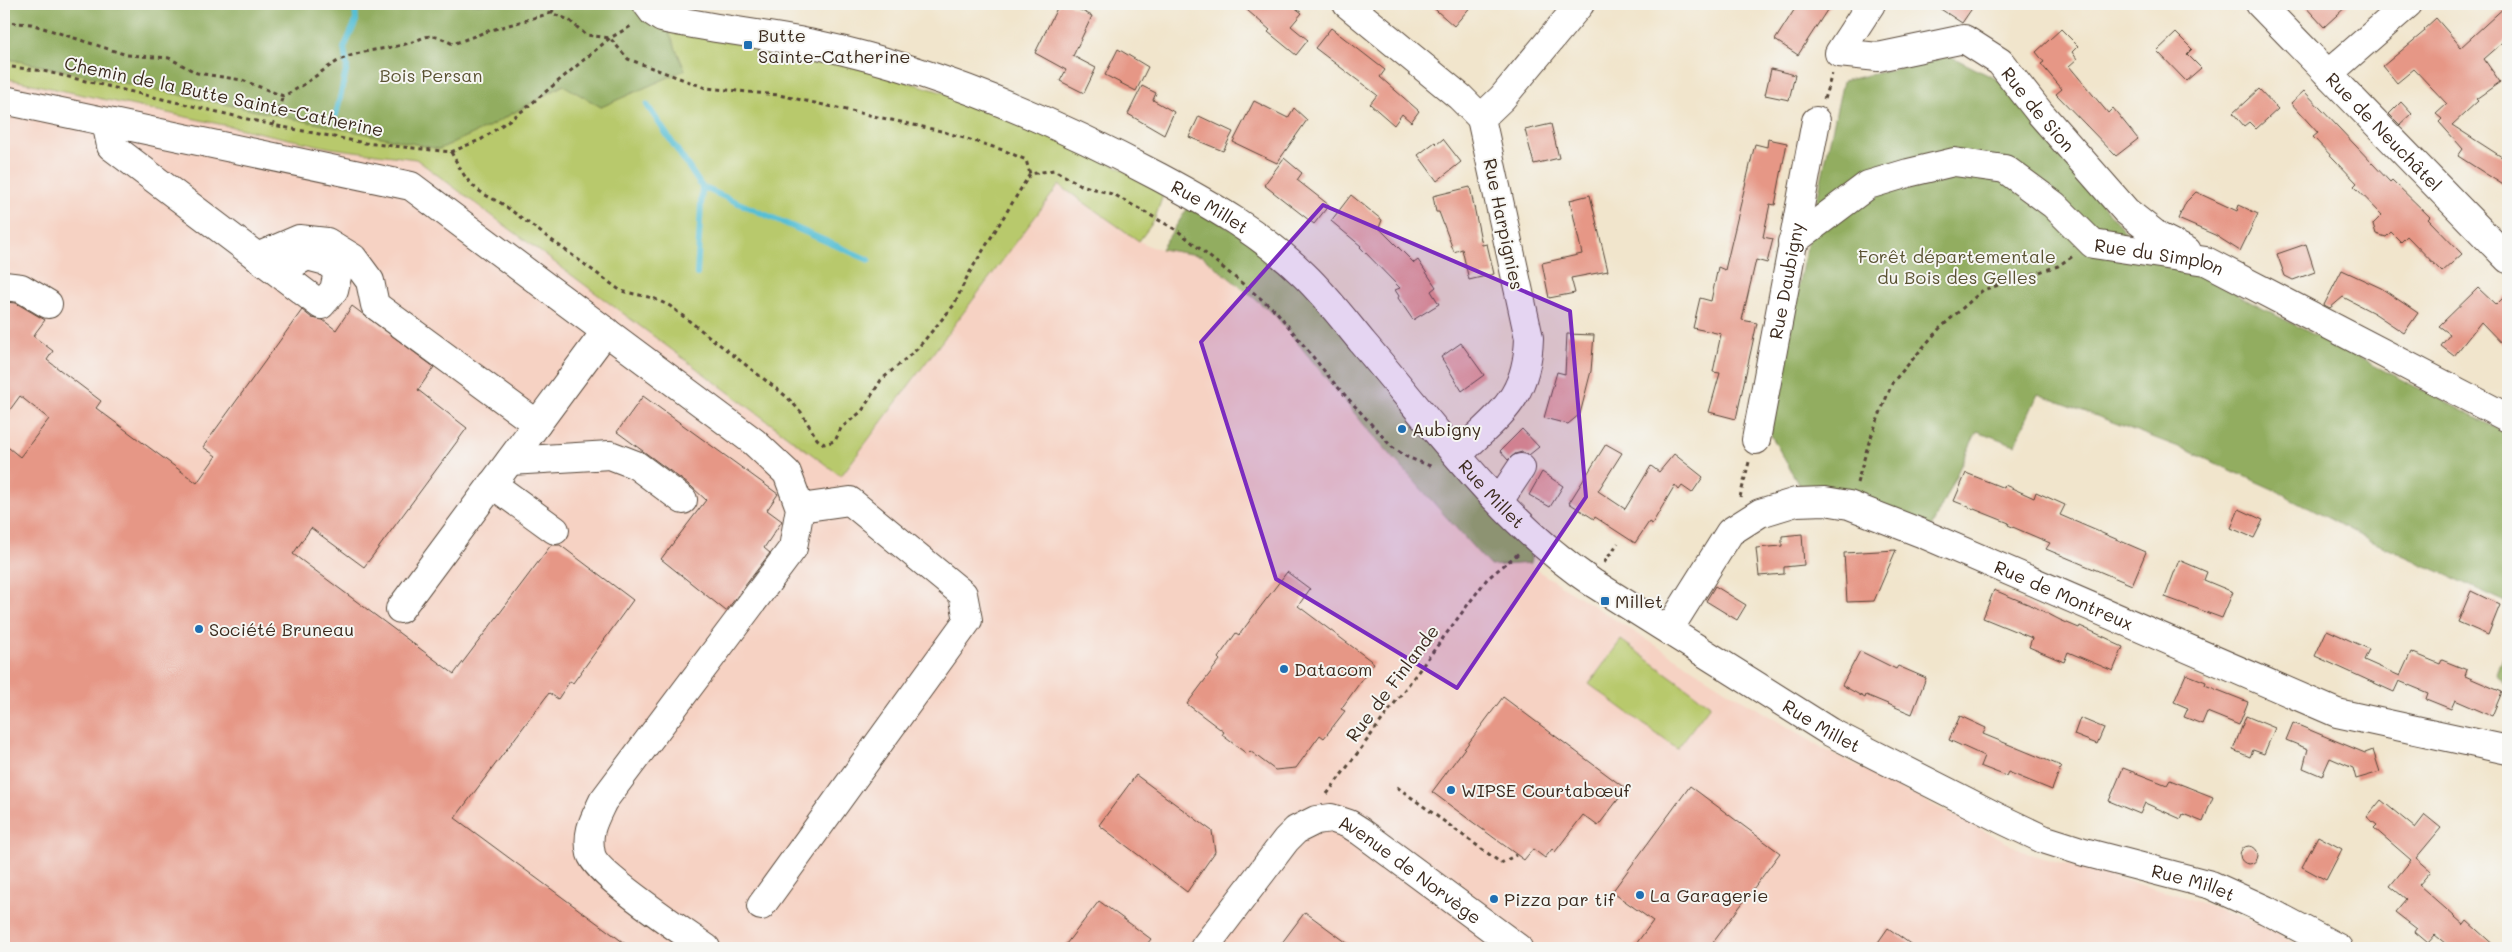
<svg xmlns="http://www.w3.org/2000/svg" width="2512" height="952" viewBox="0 0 2512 952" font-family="Mali,sans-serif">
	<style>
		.built { fill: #f6d2c3 }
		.green { fill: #b8c96c; stroke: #7a7a45 }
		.forest { fill: #92ad60; stroke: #666c3f }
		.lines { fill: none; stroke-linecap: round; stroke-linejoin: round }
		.stream { stroke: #57bfd5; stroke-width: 6 }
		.building { fill: #e69786 }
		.minor-casing { stroke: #564638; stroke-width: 30 }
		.path { stroke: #564638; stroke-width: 3; stroke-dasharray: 4 4; stroke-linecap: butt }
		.minor { stroke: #fff; stroke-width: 28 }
		.marked { fill: #7b2cbf; fill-opacity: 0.2; stroke: #7b2cbf; stroke-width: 4; stroke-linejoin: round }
		.poi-dot { fill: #1f6fb2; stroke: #f6f6f2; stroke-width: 2 }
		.labels { text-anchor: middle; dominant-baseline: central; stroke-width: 4; stroke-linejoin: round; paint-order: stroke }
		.poi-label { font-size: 18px; fill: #3b2a1e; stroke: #f6f6f2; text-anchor: start }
		.park-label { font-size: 18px; fill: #5a5232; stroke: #f6f6f2 }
		.street-label { font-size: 18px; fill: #3b2a1e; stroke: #f6f6f2 }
	</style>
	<rect width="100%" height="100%" fill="#f6f6f2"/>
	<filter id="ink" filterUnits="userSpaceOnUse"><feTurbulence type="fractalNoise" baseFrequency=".02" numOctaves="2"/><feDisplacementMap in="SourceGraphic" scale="10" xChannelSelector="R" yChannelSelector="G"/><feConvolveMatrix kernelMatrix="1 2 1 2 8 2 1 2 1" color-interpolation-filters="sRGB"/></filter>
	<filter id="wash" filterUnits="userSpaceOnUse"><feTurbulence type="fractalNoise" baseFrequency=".0096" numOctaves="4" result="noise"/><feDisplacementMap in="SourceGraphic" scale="20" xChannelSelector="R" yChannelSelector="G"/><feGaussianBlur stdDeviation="1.12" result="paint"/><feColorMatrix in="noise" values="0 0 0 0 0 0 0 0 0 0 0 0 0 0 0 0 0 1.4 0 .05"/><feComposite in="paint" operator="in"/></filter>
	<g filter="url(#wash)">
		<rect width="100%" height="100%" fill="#f1e5cc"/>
		<polygon class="built" points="4,78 331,148 416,159 841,476 1059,185 1139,241 1151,247 1202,256 1275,315 1365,426 1490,566 1531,563 1535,569 1728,691 1824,749 2029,854 2181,896 2250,920 2304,948 4,948"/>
		<g class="green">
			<polygon points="664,21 786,46 1026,117 1164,192 1154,221 1139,241 1059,185 841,476 416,159 331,148 4,78 4,58 439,149 488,127 564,85 601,107 684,70"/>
			<polygon points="1621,640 1710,705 1677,749 1589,684"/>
		</g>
		<g class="forest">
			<polygon points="4,4 645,4 664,21 685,70 601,107 563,85 488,127 439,149 4,58"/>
			<polygon points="1950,56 2012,87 2049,141 2128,235 2256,305 2508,434 2508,603 2371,541 2277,491 2184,449 2038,394 2015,445 1977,431 1931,528 1799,485 1767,428 1843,81"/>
			<polygon points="1191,203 1283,263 1530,544 1531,563 1490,566 1365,426 1275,315 1202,256 1161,249"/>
			<polygon points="2508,641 2508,687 2496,674"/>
		</g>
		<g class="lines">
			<g class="stream">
				<polyline points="647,105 702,187 869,260"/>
				<polyline points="336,115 347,67 344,48 356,21 355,4"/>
				<polyline points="697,274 702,187"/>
			</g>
		</g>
		<g id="blocks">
			<g class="building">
				<polygon points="1059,4 1068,4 1092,16 1073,56 1096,68 1084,93 1060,81 1066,70 1035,53"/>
				<polygon points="1240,4 1290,4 1302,13 1291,26 1308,40 1296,55 1268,32 1270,30"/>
				<polygon points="1429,4 1473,4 1454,26"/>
				<polygon points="1798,4 1831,4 1798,55 1775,40"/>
				<polygon points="1933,4 1975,4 1962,23"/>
				<polygon points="2303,4 2349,4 2324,27"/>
				<polygon points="2508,4 2508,38 2484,59 2500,82 2476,99 2478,101 2452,125 2508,161 2508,188 2458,156 2463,149 2439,122 2442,119 2436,114 2447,104 2414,69 2397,83 2383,66 2425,31 2424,29 2436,18 2461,47"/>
				<polygon points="1331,28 1385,70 1380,77 1419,111 1411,122 1402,114 1394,125 1370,104 1377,95 1315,48"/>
				<polygon points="2061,29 2078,46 2072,52 2077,59 2069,66 2108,113 2113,108 2138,139 2116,156 2056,94 2062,89 2041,64 2044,62 2036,52"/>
				<polygon points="2176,33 2192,49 2187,54 2201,68 2186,81 2157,51"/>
				<polygon points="1118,49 1148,67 1136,91 1105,75"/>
				<polygon points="1771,69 1795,75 1789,100 1765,95"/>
				<polygon points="1142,86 1156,93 1153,100 1174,112 1164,135 1128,114"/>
				<polygon points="2259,89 2278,109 2256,129 2249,122 2244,126 2233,113"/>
				<polygon points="2304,91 2390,182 2392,180 2430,217 2428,219 2462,254 2442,272 2407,236 2401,242 2391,232 2386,237 2376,234 2373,224 2382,215 2354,186 2357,183 2313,137 2318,133 2291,103"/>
				<polygon points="1254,101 1288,118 1294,108 1307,120 1277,163 1233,142"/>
				<polygon points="2401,102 2412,114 2400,125 2389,114"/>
				<polygon points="1199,116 1233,132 1223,151 1189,137"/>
				<polygon points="1551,124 1559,158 1534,164 1525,130"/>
				<polygon points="1443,139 1461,162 1437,181 1418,155 1435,142 1437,144"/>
				<polygon points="1768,139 1787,143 1775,205 1770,204 1763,237 1773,239 1767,263 1756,260 1742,320 1757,323 1736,419 1709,412 1720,373 1713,372 1721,334 1693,328 1700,298 1711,301 1718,267 1725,270 1755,144 1767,147"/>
				<polygon points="1284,158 1302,173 1297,180 1329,205 1314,224 1264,185"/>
				<polygon points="1470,187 1482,245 1487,244 1494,274 1469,280 1462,249 1454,252 1439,212 1436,212 1433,196"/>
				<polygon points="2196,192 2237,211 2239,205 2258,214 2240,251 2215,235 2178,219 2186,202"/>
				<polygon points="1351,195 1382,220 1379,228 1414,263 1418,260 1436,287 1431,291 1439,304 1413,320 1398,298 1399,296 1395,290 1400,288 1360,247 1361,246 1331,221"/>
				<polygon points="1590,195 1608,271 1571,278 1575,293 1549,298 1542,263 1582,254 1570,200"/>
				<polygon points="2306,244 2315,272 2293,280 2285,276 2277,254"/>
				<polygon points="2342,270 2381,288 2418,313 2404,333 2374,313 2343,297 2330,308 2324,305"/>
				<polygon points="2478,288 2496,305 2508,293 2508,350 2481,322 2454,356 2441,346 2450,334 2439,326"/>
				<polygon points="4,302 16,303 45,320 33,336 53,351 47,360 101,401 96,408 197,483 216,456 203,447 302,310 312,318 323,320 336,330 352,306 434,367 418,390 467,428 374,554 364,567 311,528 293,554 454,674 551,545 560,545 633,600 573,683 570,681 558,699 549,693 455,818 631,948 4,948 4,444 20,457 49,419 20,396 4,418"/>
				<polygon points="1567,334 1594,335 1591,371 1580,414 1568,424 1544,418 1557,372 1565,374"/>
				<polygon points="1461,343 1484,375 1462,391 1441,357"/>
				<polygon points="643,396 778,494 767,510 782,521 764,548 770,553 726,611 661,559 706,500 692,487 617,432"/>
				<polygon points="1522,429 1539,447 1529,455 1522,452 1515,454 1508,460 1500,451"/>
				<polygon points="1606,444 1622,453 1598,491 1625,509 1651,466 1659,472 1674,454 1703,477 1692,493 1682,486 1679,490 1675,485 1652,524 1649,522 1635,543 1595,517 1594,519 1569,503"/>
				<polygon points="1542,472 1563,486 1550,507 1529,495"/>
				<polygon points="1966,473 2004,488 2005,485 2034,498 2036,492 2065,505 2060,515 2146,552 2132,585 2046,549 2050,543 2008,525 2009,523 1954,501"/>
				<polygon points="2239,509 2263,520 2254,538 2231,528"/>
				<polygon points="1802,534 1804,565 1784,567 1784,574 1759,576 1756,548 1782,546 1782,536"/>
				<polygon points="1896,550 1874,601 1847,602 1844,553"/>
				<polygon points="2179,560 2207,572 2204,580 2233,592 2222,618 2165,597"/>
				<polygon points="1287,572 1310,589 1298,606 1374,663 1341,709 1345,711 1324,738 1320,735 1296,768 1275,770 1250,751 1247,754 1222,735 1224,732 1187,704 1220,660 1218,658 1236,633 1239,635"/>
				<polygon points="1715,586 1746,605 1737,620 1706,601"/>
				<polygon points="1994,590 2035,607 2060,620 2079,628 2080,626 2113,641 2112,642 2123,647 2113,671 2068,652 2064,662 2029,647 2032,638 1983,618"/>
				<polygon points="2471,591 2500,605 2488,635 2458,622"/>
				<polygon points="2327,630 2369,649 2364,660 2400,676 2411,652 2440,664 2442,660 2467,670 2465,676 2502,692 2492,716 2455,700 2451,709 2426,699 2428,693 2399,681 2394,692 2315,656"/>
				<polygon points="1860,651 1896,669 1898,666 1926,678 1912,714 1866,695 1865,698 1842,685"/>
				<polygon points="2186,674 2206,682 2205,685 2248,702 2239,725 2207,712 2202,724 2184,717 2188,708 2174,702"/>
				<polygon points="1503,697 1626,789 1598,826 1583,815 1555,852 1552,849 1545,858 1533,849 1524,860 1432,792"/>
				<polygon points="1960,716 1986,728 1983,734 2061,766 2052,790 2008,772 2006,776 1980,766 1984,756 1949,740"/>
				<polygon points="2246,716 2275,728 2264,754 2253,750 2250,757 2233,750"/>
				<polygon points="2080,718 2104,728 2097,744 2074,735"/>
				<polygon points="2293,723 2365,753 2373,750 2380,772 2356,779 2353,768 2330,758 2322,776 2303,768 2308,749 2286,740"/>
				<polygon points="2123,768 2167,785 2170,780 2213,797 2203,822 2183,814 2181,819 2145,803 2140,814 2109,801"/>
				<polygon points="1136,775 1212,831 1215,852 1187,892 1099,825"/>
				<polygon points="1690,786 1780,853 1709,948 1633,948 1653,921 1612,892"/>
				<polygon points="2381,800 2415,828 2425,815 2441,828 2416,858 2431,871 2419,885 2464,925 2467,921 2497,948 2451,948 2435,935 2428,943 2415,932 2417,929 2395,912 2406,899 2390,886 2411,860 2374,828 2377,825 2367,817"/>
				<polygon points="2318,836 2342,849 2326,880 2302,867"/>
				<circle cx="2249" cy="855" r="9"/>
				<polygon points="1099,901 1151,939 1144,948 1063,948"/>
				<polygon points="1305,912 1354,948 1278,948"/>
				<polygon points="1888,928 1916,948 1874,948"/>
			</g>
		</g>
	</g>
	<g filter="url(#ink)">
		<use href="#blocks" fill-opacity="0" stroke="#564638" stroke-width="1"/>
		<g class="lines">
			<defs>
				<g id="minor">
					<path id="s1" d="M 647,4 L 653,12 L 662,18 C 713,29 766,34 818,45 C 937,70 1052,120 1159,177 C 1211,205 1261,233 1304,275 C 1325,295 1344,320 1363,343 C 1434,426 1501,521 1593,583 L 1830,732 L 2001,819 L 2043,839 L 2084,852 L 2211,885 L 2266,910 L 2338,948"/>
					<polyline points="1347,4 1460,97 1481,118"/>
					<path id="s2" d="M 1871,4 L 1839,53 L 1878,57 L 1964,39 L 2000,62 L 2040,113 L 2126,211 L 2159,237 L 2187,251"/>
					<path id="s3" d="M 2260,4 L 2508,259"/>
					<polyline points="2328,74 2408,4"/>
					<path d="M 4,100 L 411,186 L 754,442 L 787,473 L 800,508 L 793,548 L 603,801 C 594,820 586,832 591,854 C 596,874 685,933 706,948"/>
					<polyline points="1481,118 1502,98 1580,4"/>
					<polyline points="106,122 111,146 321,305 334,290 338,272 326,261 307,256 278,272"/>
					<path id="s4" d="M 1792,242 L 1868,185 L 1908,173 L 1954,162 L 2005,169 L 2054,205 L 2093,244 L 2206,261 L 2508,418"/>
					<polyline points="257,257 299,239 327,242 353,258 370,281 375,305 537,424"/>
					<polyline points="4,286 21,288 48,304"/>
					<path id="s5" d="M 1756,440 L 1816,121"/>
					<path d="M 1458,455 C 1498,414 1527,401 1529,338 L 1481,118"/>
					<polyline points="510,461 610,455 636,465 683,500"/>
					<polyline points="492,484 555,530"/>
					<polyline points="1499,501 1521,468"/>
					<polyline points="400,609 606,331"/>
					<path id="s6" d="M 1669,629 L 1730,532 L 1760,513 L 1796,502 L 1825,501 L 1849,505 L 1921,533 L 2337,713 L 2508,750"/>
					<polyline points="761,906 968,620 963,594 850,501 800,508"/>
					<path id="s7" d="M 1204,948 L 1286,840 L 1296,830 L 1316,820 L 1331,818 L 1349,824 L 1360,831 L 1518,948"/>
				</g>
			</defs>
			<use href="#minor" class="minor-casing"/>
			<g class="path">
				<polyline points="551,13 558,4"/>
				<path d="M 4,22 L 31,24 L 127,55 L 169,58 L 197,73 L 242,80 L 283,96 C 306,86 322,69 342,59 C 362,50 381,50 402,45 C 428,39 424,29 453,44 L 488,31 L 551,13 L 569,20 L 586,35 L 610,38 L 628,59 L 706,88 L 779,95 L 941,131 L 1003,150 L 1026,160 L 1030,174"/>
				<polyline points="4,66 43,71 273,125 365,143 451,152 482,139 525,109 610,38 633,25"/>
				<polyline points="1824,99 1832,74"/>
				<polyline points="273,125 283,96"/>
				<path d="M 451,152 C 467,181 469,188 501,203 L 621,291 L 653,298 L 670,306 L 787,397 L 801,412 L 817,439 L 824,444 L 835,441 L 841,428 L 862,411 L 881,380 L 917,349 L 954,305 L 968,275 L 1030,174 L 1054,170 L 1081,185 L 1115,195 L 1178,231 L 1276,311 L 1334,383 L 1392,447 L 1407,457 L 1433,467"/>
				<polyline points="1857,483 1869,442 1892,383 1939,329 1983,290 2058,266 2073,256"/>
				<polyline points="1740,497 1749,462"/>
				<polyline points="1604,563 1618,543"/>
				<polyline points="1397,787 1501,863 1516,855"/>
				<polyline points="1327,794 1487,579 1519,553"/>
			</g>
			<use href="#minor" class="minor"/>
		</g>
	</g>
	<path class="marked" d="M 1323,205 L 1570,311 L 1586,497 L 1457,688 L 1276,579 L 1201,342 Z"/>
	<g class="poi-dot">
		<rect x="743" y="40" width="10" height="10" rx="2.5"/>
		<circle cx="1402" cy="429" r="5"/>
		<rect x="1600" y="596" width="10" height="10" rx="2.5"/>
		<circle cx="199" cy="629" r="5"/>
		<circle cx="1284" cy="669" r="5"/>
		<circle cx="1451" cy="790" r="5"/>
		<circle cx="1640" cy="895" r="5"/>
		<circle cx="1494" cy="899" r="5"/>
	</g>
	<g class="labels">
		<g class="poi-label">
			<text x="758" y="35">Butte<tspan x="758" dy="21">Sainte-Catherine</tspan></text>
			<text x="1412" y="429">Aubigny</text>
			<text x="1615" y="601">Millet</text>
			<text x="209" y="629">Société Bruneau</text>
			<text x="1294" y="669">Datacom</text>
			<text x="1461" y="790">WIPSE Courtabœuf</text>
			<text x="1650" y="895">La Garagerie</text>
			<text x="1504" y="899">Pizza par tif</text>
		</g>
		<g class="park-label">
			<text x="431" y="75">Bois Persan</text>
			<text x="1957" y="256">Forêt départementale<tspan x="1957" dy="21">du Bois des Gelles</tspan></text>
		</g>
		<g class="street-label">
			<text transform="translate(224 96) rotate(12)">Chemin de la Butte Sainte-Catherine</text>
			<text stroke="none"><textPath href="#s2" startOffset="289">Rue de Sion</textPath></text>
			<text stroke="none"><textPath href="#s3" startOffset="178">Rue de Neuchâtel</textPath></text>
			<text stroke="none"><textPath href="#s1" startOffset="605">Rue Millet</textPath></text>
			<text transform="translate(1504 224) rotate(78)">Rue Harpignies</text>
			<text stroke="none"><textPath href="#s4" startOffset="419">Rue du Simplon</textPath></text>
			<text stroke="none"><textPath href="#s5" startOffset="162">Rue Daubigny</textPath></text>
			<text stroke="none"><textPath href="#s1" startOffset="1010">Rue Millet</textPath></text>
			<text stroke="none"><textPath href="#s6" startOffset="474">Rue de Montreux</textPath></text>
			<text transform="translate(1392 683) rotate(-53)">Rue de Finlande</text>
			<text stroke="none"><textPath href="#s1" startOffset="1415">Rue Millet</textPath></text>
			<text stroke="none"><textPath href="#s7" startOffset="282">Avenue de Norvège</textPath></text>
			<text stroke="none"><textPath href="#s1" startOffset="1820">Rue Millet</textPath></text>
		</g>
	</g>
	<rect width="2512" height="952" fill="none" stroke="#f6f6f2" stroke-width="20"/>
</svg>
